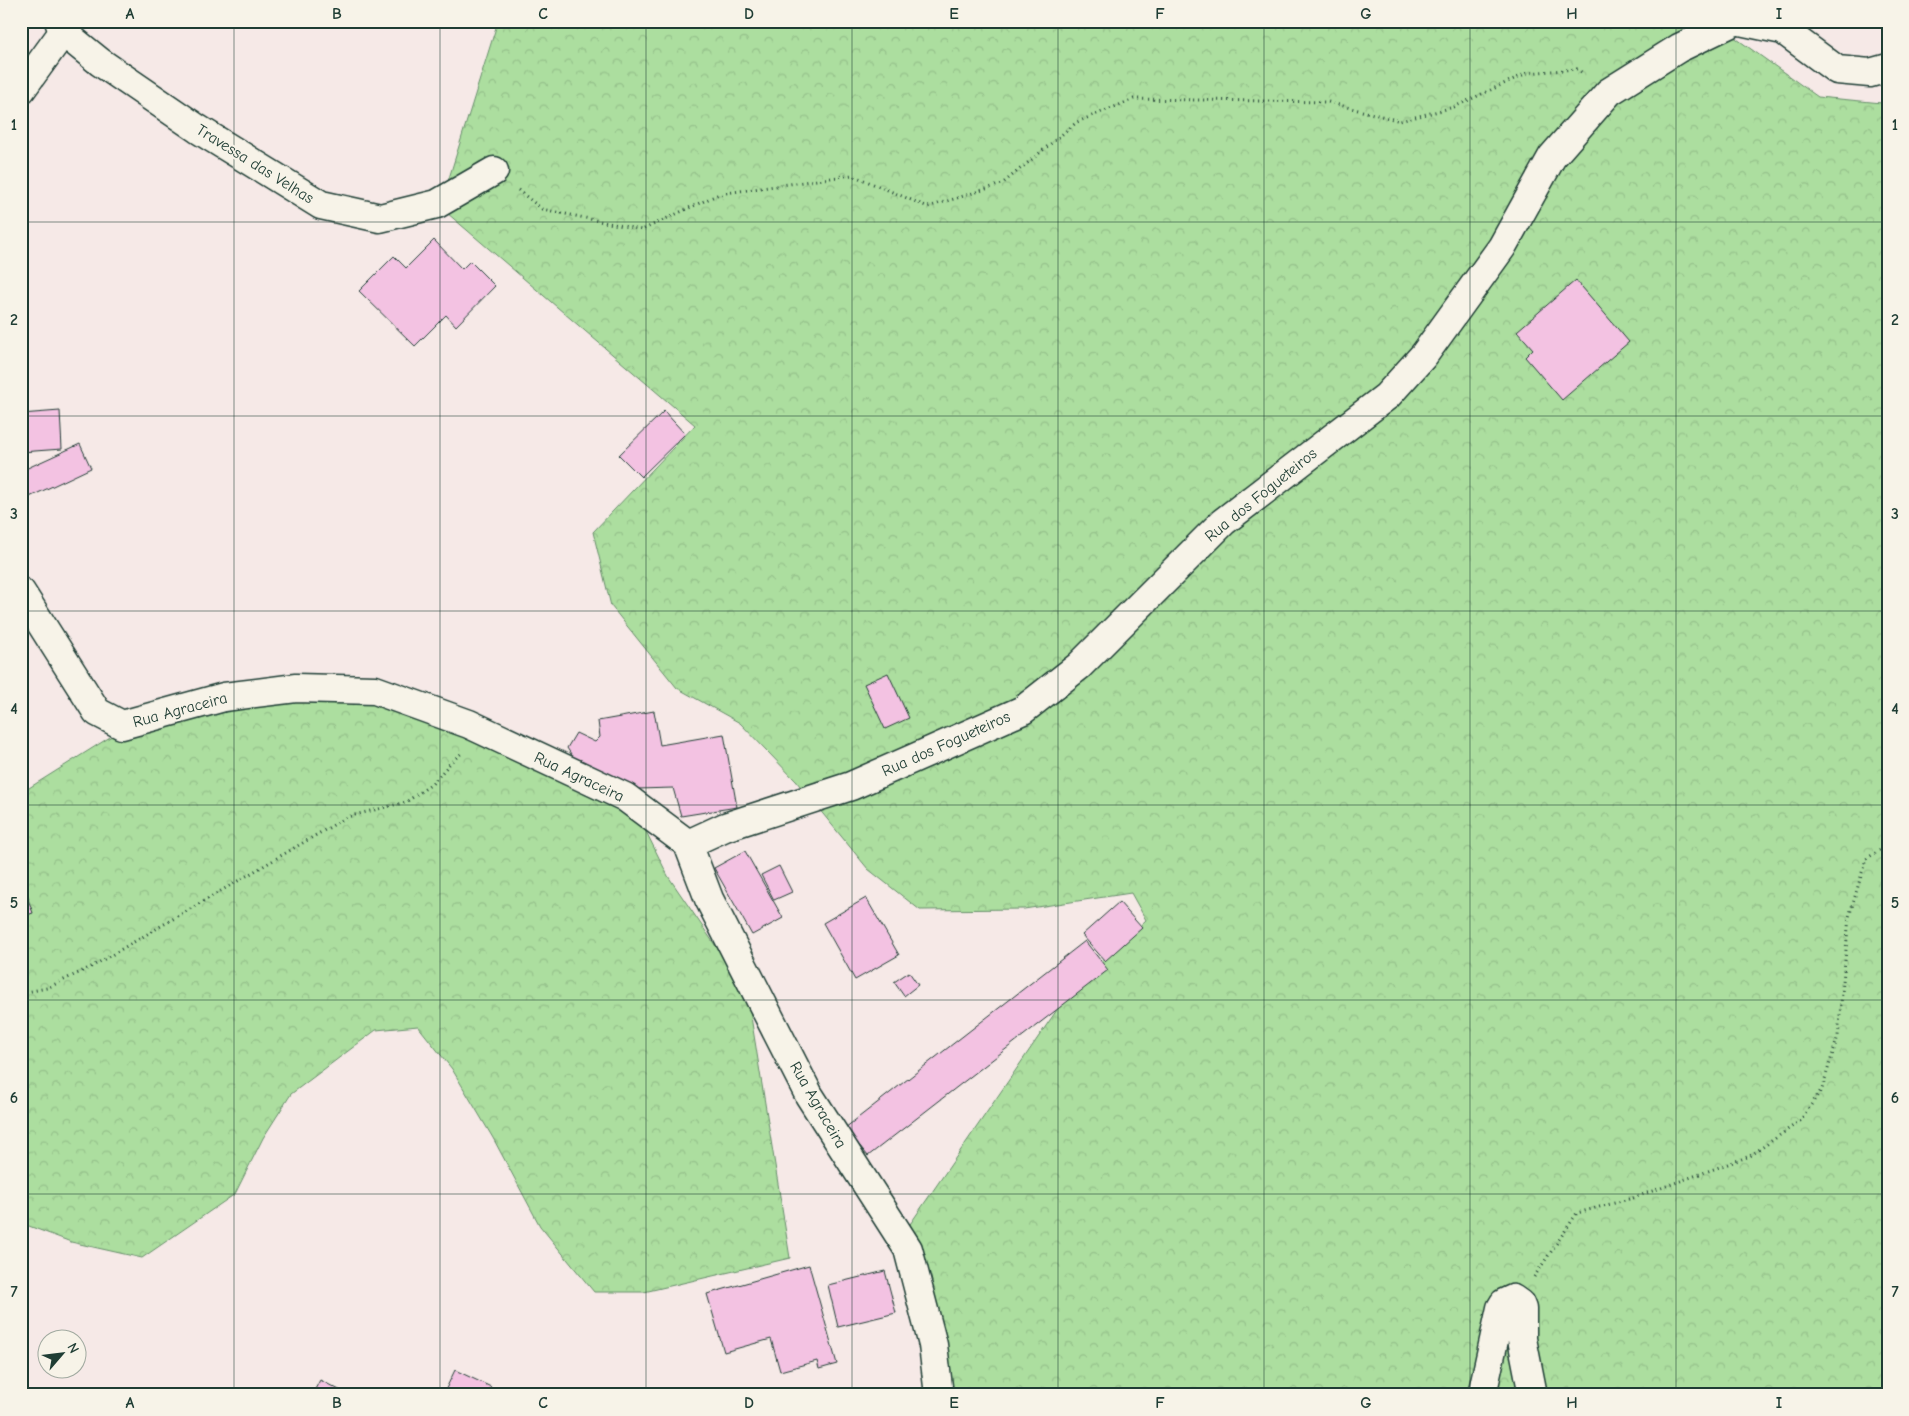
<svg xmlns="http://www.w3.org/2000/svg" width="1909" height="1416" viewBox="0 0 1909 1416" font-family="'Comic Neue',sans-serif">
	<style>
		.forest { fill: url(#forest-crowns); stroke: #668e6a }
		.building { fill: #f3c2e2; stroke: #1f3d34 }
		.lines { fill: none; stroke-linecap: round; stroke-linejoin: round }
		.minor-casing { stroke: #1f3d34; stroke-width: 31 }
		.path { stroke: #1f3d34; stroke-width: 3; stroke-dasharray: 1 4; stroke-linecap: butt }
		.minor { stroke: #f7f3e8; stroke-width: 28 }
		.grid { fill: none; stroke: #1f3d34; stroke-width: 1; stroke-opacity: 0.55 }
		.labels { text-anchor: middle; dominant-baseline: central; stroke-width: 4; stroke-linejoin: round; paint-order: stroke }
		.street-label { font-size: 16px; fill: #1f3d34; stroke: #f7f3e8 }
		.neatline { fill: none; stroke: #1f3d34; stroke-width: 2 }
		.grid-label { font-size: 16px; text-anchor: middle; font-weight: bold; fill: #1f3d34 }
	</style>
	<defs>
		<pattern id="forest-crowns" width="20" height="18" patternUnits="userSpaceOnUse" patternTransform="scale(1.25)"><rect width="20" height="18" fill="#acde9f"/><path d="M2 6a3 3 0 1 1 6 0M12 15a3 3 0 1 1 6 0" fill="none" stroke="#94bf8a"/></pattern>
	</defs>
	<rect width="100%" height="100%" fill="#f6e9e7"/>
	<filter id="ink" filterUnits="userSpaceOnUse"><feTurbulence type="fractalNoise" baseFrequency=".02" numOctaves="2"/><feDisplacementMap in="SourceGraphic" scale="10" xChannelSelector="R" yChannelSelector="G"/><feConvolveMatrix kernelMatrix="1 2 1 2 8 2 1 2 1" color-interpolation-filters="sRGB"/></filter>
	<g filter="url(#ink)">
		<g class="forest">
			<polygon points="498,21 1719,21 1730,34 1818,97 1882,103 1888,101 1888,1395 953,1395 904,1233 1072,988 1146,920 1131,893 1024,909 920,910 868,869 796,781 740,723 677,688 611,606 593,532 695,425 440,207"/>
			<polygon points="391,684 633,805 668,876 747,992 790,1258 644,1292 594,1292 540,1226 493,1138 452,1069 418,1026 376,1030 291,1094 263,1138 235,1194 142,1258 71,1242 21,1223 21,904 29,899 21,875 21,793 126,727 247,688"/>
		</g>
		<g class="building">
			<polygon points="434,240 462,269 470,261 495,286 456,326 446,315 415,346 359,291 394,256 406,268"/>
			<polygon points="1576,280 1629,342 1562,400 1525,357 1533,349 1517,331"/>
			<polygon points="60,411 62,449 21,452 21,414"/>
			<polygon points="664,411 685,434 641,477 619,455"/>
			<polygon points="80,444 91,468 21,501 21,471"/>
			<polygon points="888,673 909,718 885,729 864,684"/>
			<polygon points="654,711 660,745 724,734 737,807 681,816 673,788 638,789 575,760 567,748 576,733 595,742 600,737 598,721"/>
			<polygon points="745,851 783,918 752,935 714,868"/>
			<polygon points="779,866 792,892 774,900 761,875"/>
			<polygon points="21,880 33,913 21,917"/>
			<polygon points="866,898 899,955 855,980 823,923"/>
			<polygon points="1119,902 1142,928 1105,961 1082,935"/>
			<polygon points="1085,941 1108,970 868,1156 845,1128"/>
			<polygon points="909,972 918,985 904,996 894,982"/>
			<polygon points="809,1265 837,1364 819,1369 817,1361 780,1371 771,1339 724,1352 707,1294"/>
			<polygon points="885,1271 896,1313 838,1327 828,1285"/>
			<polygon points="455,1370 491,1387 487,1395 443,1395"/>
			<polygon points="320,1380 349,1395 312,1395"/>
		</g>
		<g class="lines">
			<defs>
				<g id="minor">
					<polyline points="59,21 63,32 100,62 198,129 321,205 380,218 437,204 494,171"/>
					<polyline points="1740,21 1783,30 1837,70 1870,73 1888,68"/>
					<polyline points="21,90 63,32 66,21"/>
					<polyline points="21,592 97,712 122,725 224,697 296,688 375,690 469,724 625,797 688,844 709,899 809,1095 908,1249 933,1345 939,1395"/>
					<polyline points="688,844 725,827 851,786 1023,710 1079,666 1223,522 1387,396 1424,355 1502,247 1552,157 1609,92 1679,48 1735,21"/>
					<polyline points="1482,1395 1501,1308 1504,1303 1513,1299 1520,1304 1522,1309 1522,1339 1533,1395"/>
				</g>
			</defs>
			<use href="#minor" class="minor-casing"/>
			<g class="path">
				<polyline points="518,190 542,209 642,230 719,194 852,175 928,207 1002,184 1077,122 1134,99 1328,102 1400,121 1454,107 1527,73 1577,69 1584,74"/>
				<polyline points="21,993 47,988 91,967 347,817 406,802 432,784 452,761 462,753"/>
				<polyline points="1534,1277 1577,1213 1633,1198 1750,1156 1800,1121 1822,1089 1838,1036 1849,917 1866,859 1888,845"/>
			</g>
			<use href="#minor" class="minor"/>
		</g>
	</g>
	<path class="grid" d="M 234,21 L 234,1395M 440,21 L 440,1395M 646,21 L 646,1395M 852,21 L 852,1395M 1058,21 L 1058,1395M 1264,21 L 1264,1395M 1470,21 L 1470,1395M 1676,21 L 1676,1395M 21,222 L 1888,222M 21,416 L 1888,416M 21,611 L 1888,611M 21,805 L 1888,805M 21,1000 L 1888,1000M 21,1194 L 1888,1194"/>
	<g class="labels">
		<g class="street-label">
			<text transform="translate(255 164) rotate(32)">Travessa das Velhas</text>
			<text transform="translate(1261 495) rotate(-39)">Rua dos Fogueteiros</text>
			<text transform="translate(180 710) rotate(-15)">Rua Agraceira</text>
			<text transform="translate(946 744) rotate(-24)">Rua dos Fogueteiros</text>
			<text transform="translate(579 777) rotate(25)">Rua Agraceira</text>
			<text transform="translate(818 1105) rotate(60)">Rua Agraceira</text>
		</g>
	</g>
	<rect width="1909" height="1416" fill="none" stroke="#f7f3e8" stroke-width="55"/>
	<g transform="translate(62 1354) rotate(62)"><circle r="24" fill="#f7f3e8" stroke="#a1aaa0"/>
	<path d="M0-4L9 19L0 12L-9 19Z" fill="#1f3d34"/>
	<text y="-8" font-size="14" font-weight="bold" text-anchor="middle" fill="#1f3d34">N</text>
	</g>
	<rect x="28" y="28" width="1854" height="1360" class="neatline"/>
	<g class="grid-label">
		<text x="130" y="19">A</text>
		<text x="337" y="19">B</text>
		<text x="543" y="19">C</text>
		<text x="749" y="19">D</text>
		<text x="954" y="19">E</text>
		<text x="1160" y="19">F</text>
		<text x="1366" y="19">G</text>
		<text x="1572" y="19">H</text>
		<text x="1779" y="19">I</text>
		<text x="14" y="130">1</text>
		<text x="1895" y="130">1</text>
		<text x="14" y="325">2</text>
		<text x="1895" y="325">2</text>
		<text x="14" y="519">3</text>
		<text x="1895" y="519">3</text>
		<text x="14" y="714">4</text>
		<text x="1895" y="714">4</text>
		<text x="14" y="908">5</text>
		<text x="1895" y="908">5</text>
		<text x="14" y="1103">6</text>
		<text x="1895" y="1103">6</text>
		<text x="14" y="1297">7</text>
		<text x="1895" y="1297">7</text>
		<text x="130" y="1408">A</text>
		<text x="337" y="1408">B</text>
		<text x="543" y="1408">C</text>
		<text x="749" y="1408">D</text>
		<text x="954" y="1408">E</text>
		<text x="1160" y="1408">F</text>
		<text x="1366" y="1408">G</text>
		<text x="1572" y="1408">H</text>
		<text x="1779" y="1408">I</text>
	</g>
</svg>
